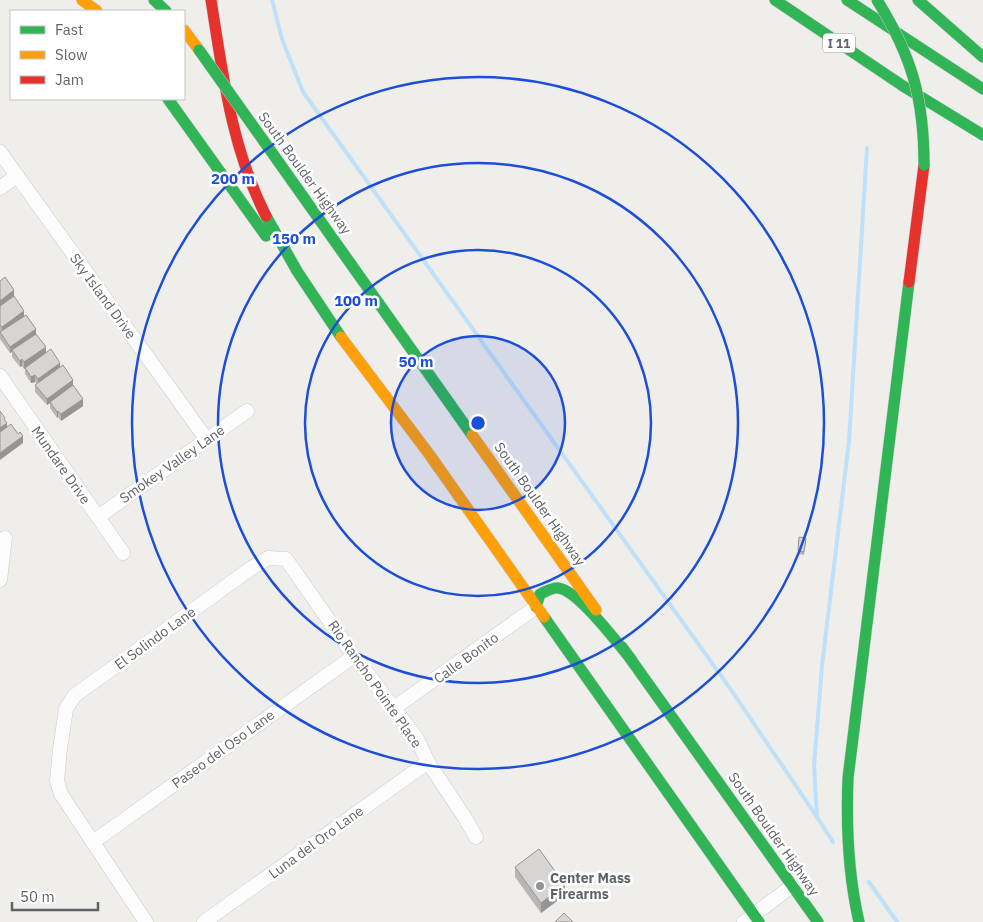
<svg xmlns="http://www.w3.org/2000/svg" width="983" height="922" viewBox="0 0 983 922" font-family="'IBM Plex Sans',sans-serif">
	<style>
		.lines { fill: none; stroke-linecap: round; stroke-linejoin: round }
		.stream { stroke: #bfe0f9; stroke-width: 4 }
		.street-casing { stroke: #cbcccc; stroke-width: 15 }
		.fast-casing { stroke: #cacacb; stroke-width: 12 }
		.slow-casing { stroke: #cacacb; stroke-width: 12 }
		.jam-casing { stroke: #cacacb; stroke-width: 12 }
		.street { stroke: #fdfcfc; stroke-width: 14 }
		.fast { stroke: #30b455; stroke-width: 11 }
		.slow { stroke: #ff9f0a; stroke-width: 11 }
		.jam { stroke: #e5322d; stroke-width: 11 }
		.fast-bridge-casing { stroke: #cacacb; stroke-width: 12; stroke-linecap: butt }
		.fast-bridge { stroke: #30b455; stroke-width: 11 }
		.wall { fill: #b8b7b5 }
		.shaded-wall { fill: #969594 }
		.building { fill: #d6d5d3; stroke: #969594 }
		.ring { fill: none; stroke: #1d4ed8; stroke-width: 2.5 }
		.poi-dot { fill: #919496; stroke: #fff; stroke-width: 2 }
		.labels { text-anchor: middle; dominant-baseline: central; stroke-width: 5; stroke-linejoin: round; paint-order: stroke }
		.shield { fill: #fff; stroke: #8f9295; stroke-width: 1 }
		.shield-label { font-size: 12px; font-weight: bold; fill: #5f6368 }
		.street-label { font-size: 14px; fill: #5f6368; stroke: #fff }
		.poi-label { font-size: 14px; font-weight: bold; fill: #5f6368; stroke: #fff; text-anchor: start }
		.centre { fill: #1d4ed8; stroke: #fff; stroke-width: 2.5 }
		.ring-label { font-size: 15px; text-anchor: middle; font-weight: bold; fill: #1d4ed8; stroke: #fff; stroke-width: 5; stroke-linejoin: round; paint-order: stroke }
	</style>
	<rect width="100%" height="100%" fill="#efeeea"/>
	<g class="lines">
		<g class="stream">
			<polyline points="272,0 282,39 303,92 727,684 817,817"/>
			<polyline points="833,842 817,817 814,766 822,666 849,441 867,148"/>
			<polyline points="869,882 897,922"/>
		</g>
		<defs>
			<g id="street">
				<polyline points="0,152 207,440"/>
				<polyline points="0,188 17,176"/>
				<polyline points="0,376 123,553"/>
				<polyline points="98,517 247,411"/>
				<polyline points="0,580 5,538"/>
				<polyline points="394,708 536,607"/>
				<polyline points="93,842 354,656"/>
				<polyline points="146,922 61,794 57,781 60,749 66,709 74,696 250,569 268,558 286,559 354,656 416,737 428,762 465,818 476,837"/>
				<polyline points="204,922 428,762"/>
				<polyline points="744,922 792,886"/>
			</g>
			<g id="fast">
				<polyline points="154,0 166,11"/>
				<polyline points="775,0 903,86 983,135"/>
				<polyline points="847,0 983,89"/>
				<polyline points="918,0 983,57"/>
				<polyline points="168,99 266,236"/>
				<polyline points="263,140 472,435"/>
				<polyline points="266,216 297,271 341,337"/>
				<path d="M 536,607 L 540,594 C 545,592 553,587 558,588 C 578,590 617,643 631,659"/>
				<polyline points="544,617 759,922"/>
				<polyline points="622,647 818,922"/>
				<path d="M 859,922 C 848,874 846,827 848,778 L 909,282"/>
			</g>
			<g id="slow">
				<polyline points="82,0 97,11"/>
				<polyline points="184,30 199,50"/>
				<polyline points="341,337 429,454 544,617"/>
				<polyline points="472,435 596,610"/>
			</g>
			<g id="jam">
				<path d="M 211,0 C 223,75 231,147 266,216"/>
				<polyline points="909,282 924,165"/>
			</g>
		</defs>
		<use href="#street" class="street-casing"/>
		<use href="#fast" class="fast-casing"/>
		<use href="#slow" class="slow-casing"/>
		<use href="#jam" class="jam-casing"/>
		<use href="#street" class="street"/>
		<use href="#fast" class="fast"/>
		<use href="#slow" class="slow"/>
		<use href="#jam" class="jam"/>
		<defs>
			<g id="fast-bridge">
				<path d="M 877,0 C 912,56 924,99 924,165"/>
				<polyline points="199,50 263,140"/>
			</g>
		</defs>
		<use href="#fast-bridge" class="fast-bridge-casing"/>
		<use href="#fast-bridge" class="fast-bridge"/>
	</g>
	<g class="wall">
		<polygon points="0,281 14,297 24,316 36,334 46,353 60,367 73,386 83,406 61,421 58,417 57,418 50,408 50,403 47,405 35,392 35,385 37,384 35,382 31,383 25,374 25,368 24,369 22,366 20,367 12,357 12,352 10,353 0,339"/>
		<polygon points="799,537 806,541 804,555 798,554"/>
		<polygon points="515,867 565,895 541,913 515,877"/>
	</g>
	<g class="shaded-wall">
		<polygon points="14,290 14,297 0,308 0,301"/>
		<polygon points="24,311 24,317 2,334 2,327"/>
		<polygon points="36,329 36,335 12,350 12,352 10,353 10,347"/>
		<polygon points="46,347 46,354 24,369 24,362"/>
		<polygon points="22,359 22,366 20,367 20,361"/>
		<polygon points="60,363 60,370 38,386 38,379"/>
		<polygon points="35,375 35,382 31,383 31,377"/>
		<polygon points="73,380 73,387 50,402 50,403 47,405 47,399"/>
		<polygon points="83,399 83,406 61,421 61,414"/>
		<polygon points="58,411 58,417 57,418 57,412"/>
		<polygon points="5,418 5,424 7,423 7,430 0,434 0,428 4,419"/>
		<polygon points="23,436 23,443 0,460 0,453"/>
		<polygon points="565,885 565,895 541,913 541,903"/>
	</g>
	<g class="building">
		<polygon points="5,277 14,290 0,301 0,281"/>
		<polygon points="14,296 24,311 2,327 0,325 0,306"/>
		<polygon points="26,315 36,329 10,347 0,332"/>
		<polygon points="36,334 46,347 24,362 22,359 20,361 12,350"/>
		<polygon points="51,349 60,363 38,379 35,375 31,377 25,368"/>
		<polygon points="63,365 73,380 47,399 35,385"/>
		<polygon points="73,385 83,399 61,414 58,411 57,412 50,402"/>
		<polygon points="0,411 5,418 4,419 7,423 0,428"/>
		<polygon points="11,424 18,434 20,432 23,436 0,453 0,432"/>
		<polygon points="799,537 806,538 804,552 798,551"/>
		<polygon points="539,849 565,885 541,903 515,867"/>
		<polygon points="564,913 573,922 555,922"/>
	</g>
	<circle cx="478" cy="423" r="87" fill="#1d4ed8" fill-opacity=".12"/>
	<g class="ring">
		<circle cx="478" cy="423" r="87"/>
		<circle cx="478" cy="423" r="173"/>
		<circle cx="478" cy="423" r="260"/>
		<circle cx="478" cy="423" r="346"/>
	</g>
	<circle class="poi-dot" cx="540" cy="886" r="5"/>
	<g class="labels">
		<rect class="shield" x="823" y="33.5" width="32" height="19" rx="4"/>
		<g class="shield-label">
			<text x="839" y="43">I 11</text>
		</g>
		<g class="street-label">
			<text transform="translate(305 173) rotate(54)">South Boulder Highway</text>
			<text transform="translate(103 296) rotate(54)">Sky Island Drive</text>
			<text transform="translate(172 464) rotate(-35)">Smokey Valley Lane</text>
			<text transform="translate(61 465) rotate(55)">Mundare Drive</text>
			<text transform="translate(540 504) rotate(55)">South Boulder Highway</text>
			<text transform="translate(155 638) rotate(-36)">El Solindo Lane</text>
			<text transform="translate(466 658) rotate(-36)">Calle Bonito</text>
			<text transform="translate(375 684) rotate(55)">Rio Rancho Pointe Place</text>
			<text transform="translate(223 749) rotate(-36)">Paseo del Oso Lane</text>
			<text transform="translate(774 834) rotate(55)">South Boulder Highway</text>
			<text transform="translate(316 842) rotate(-36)">Luna del Oro Lane</text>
		</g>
		<g class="poi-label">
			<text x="550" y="878">Center Mass<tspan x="550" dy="16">Firearms</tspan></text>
		</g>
	</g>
	<circle cx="478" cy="423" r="8" class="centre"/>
	<g class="ring-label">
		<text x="233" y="184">200 m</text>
		<text x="294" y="244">150 m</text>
		<text x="356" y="306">100 m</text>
		<text x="416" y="367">50 m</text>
	</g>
	<rect x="10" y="10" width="175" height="90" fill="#ffffff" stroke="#bfc1c3"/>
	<rect x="20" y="26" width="25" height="8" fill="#30b455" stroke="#bfc1c3"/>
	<text x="55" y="35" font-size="15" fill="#5f6368">Fast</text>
	<rect x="20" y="51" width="25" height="8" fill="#ff9f0a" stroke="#bfc1c3"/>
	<text x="55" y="60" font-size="15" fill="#5f6368">Slow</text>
	<rect x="20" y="76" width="25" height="8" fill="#e5322d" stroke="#bfc1c3"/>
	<text x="55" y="85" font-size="15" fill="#5f6368">Jam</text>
	<path d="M12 902v8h86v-8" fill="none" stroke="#5f6368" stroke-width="2.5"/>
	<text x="20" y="902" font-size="15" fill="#5f6368" stroke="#ffffff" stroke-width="4" paint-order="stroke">50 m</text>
</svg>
